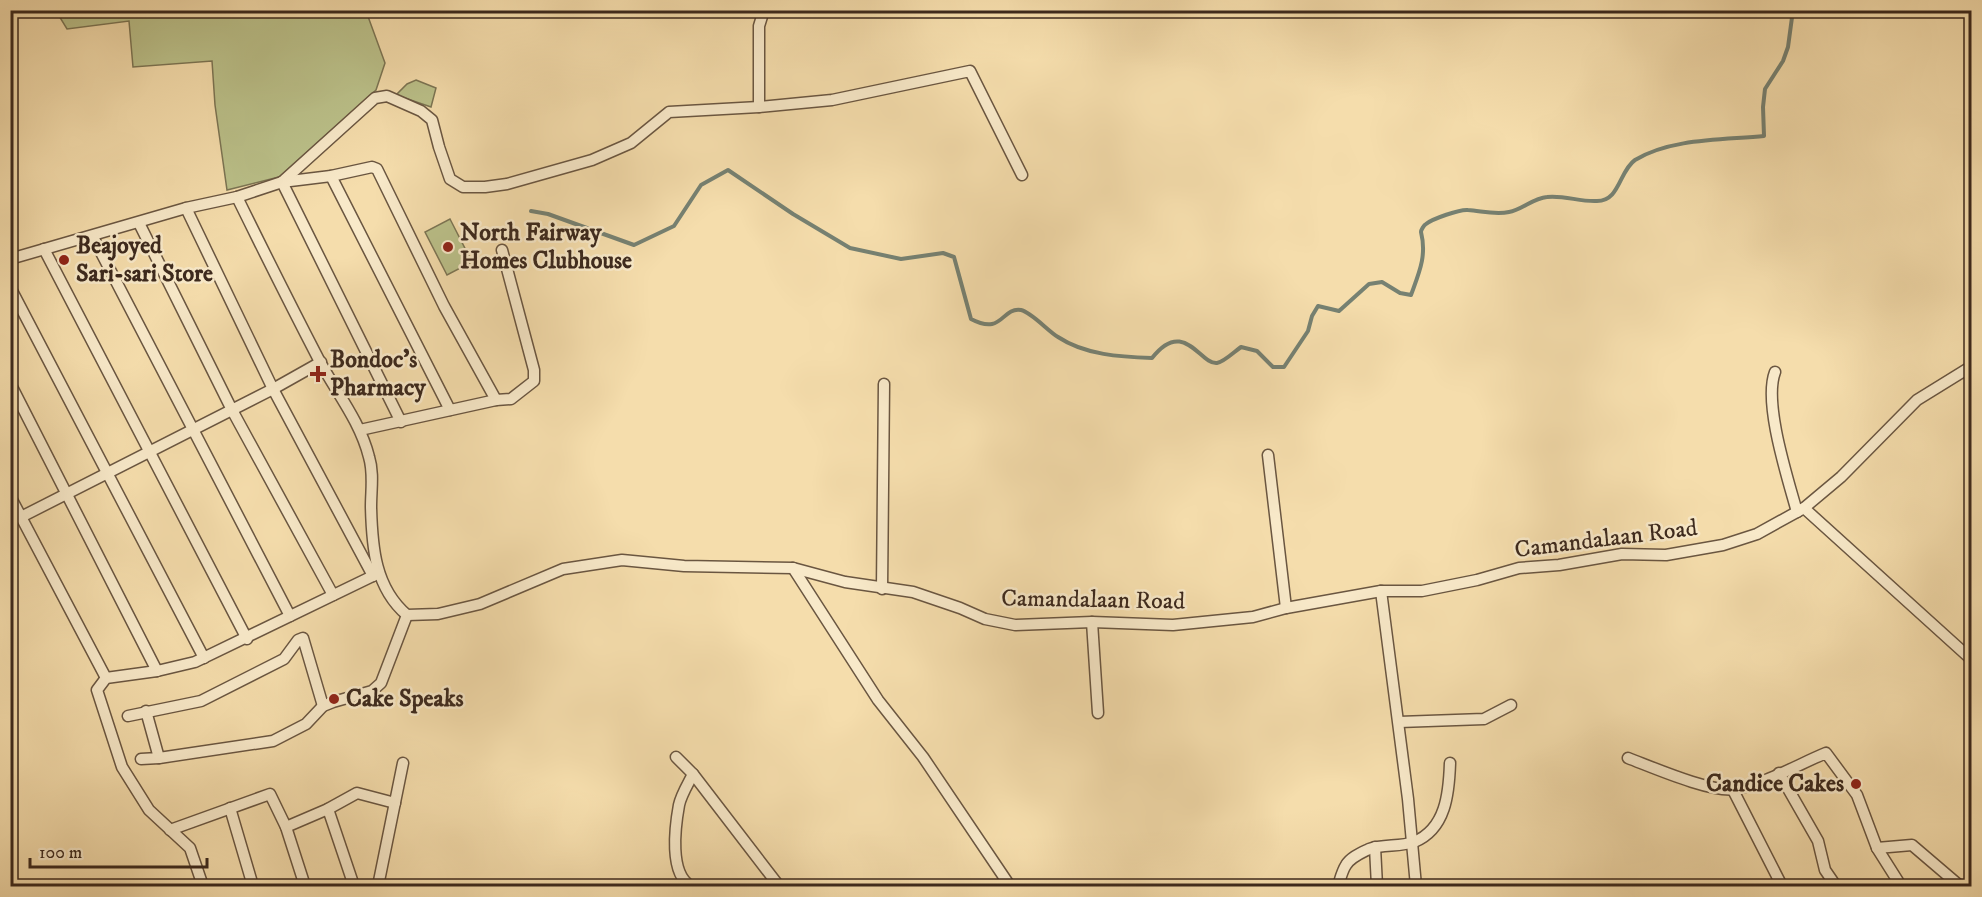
<svg xmlns="http://www.w3.org/2000/svg" width="1982" height="897" viewBox="0 0 1982 897" font-family="'IM FELL DW Pica',serif">
	<style>
		.green { fill: #bbc18a; stroke: #7c7554; stroke-width: 1.5 }
		.lines { fill: none; stroke-linecap: round; stroke-linejoin: round }
		.stream { stroke: #768172; stroke-width: 4 }
		.street-casing { stroke: #6a5641; stroke-width: 13 }
		.street { stroke: #f8e9c9; stroke-width: 10 }
		.poi-dot { fill: #8f2418; stroke: #f8e9c9; stroke-width: 2 }
		.labels { text-anchor: middle; dominant-baseline: central; stroke-width: 5; stroke-linejoin: round; paint-order: stroke }
		.poi-label { font-size: 24px; font-weight: bold; fill: #3c291d; stroke: #f8e9c9; text-anchor: start }
		.street-label { font-size: 24px; fill: #3c291d; stroke: #f8e9c9 }
	</style>
	<rect width="100%" height="100%" fill="#f5ddac"/>
	<filter id="stains"><feTurbulence type="fractalNoise" baseFrequency=".00333" numOctaves="4"/><feColorMatrix values="0 0 0 0 .2 0 0 0 0 .09 0 0 0 0 .02 0 0 0 .5 -.17"/></filter>
	<radialGradient id="worn" r=".72"><stop offset=".6" stop-color="#630" stop-opacity="0"/><stop offset="1" stop-color="#630" stop-opacity=".3"/></radialGradient>
	<g class="green">
		<polygon points="56,11 366,11 385,63 376,90 279,177 227,190 215,105 212,61 133,67 129,21 67,29"/>
		<polygon points="416,80 436,88 431,107 396,95 407,84"/>
		<polygon points="450,219 472,262 447,275 425,232"/>
	</g>
	<g class="lines">
		<path class="stream" d="M 531,211 L 548,214 L 634,245 L 674,226 L 701,185 L 728,170 L 793,214 L 850,248 L 901,259 L 943,253 L 954,257 L 971,319 C 1003,336 1001,307 1021,310 C 1031,312 1048,331 1058,337 C 1085,355 1121,357 1152,358 C 1184,317 1200,365 1217,363 C 1224,362 1234,352 1241,347 L 1257,351 L 1273,367 L 1284,367 L 1308,331 L 1312,316 L 1318,306 L 1339,311 L 1369,284 L 1382,282 L 1400,293 L 1411,295 C 1419,273 1427,256 1421,232 C 1421,230 1424,225 1426,224 C 1432,219 1460,209 1468,210 C 1482,211 1495,215 1509,212 C 1522,210 1533,198 1547,197 C 1564,195 1580,202 1597,201 C 1620,201 1619,171 1635,160 C 1671,138 1724,140 1764,136 L 1763,107 L 1765,89 L 1783,61 L 1788,47 L 1793,10"/>
		<defs>
			<g id="street">
				<polyline points="759,107 759,26 764,10"/>
				<polyline points="331,176 450,410"/>
				<polyline points="282,182 375,98 387,96 421,111 432,120 439,147 450,179 463,187 485,187 507,184 592,160 631,143 669,112 759,107 832,100 970,71 1022,175"/>
				<polyline points="282,182 401,422"/>
				<path d="M 237,197 C 264,252 291,306 319,360 C 336,392 360,421 369,457 C 374,473 371,490 371,507 C 372,547 375,588 407,615 L 438,614 L 480,604 L 563,569 L 622,560 L 684,566 L 793,568 L 845,582 L 913,592 L 960,608 L 985,619 L 1015,625 L 1092,622 L 1173,625 L 1253,617 L 1286,608 L 1381,591 L 1422,591 L 1477,580 L 1519,568 L 1559,565 L 1622,554 L 1666,555 L 1723,545 L 1757,534 L 1804,508 L 1841,477 L 1917,400 L 1972,366"/>
				<polyline points="186,208 273,389 373,576"/>
				<polyline points="139,223 232,410 333,595"/>
				<polyline points="93,237 290,616"/>
				<polyline points="44,249 247,639"/>
				<polyline points="10,259 186,208 237,197 282,182 331,176 372,167 377,169 444,306 496,400"/>
				<polyline points="10,287 204,658"/>
				<path d="M 1775,372 C 1763,403 1788,479 1797,512"/>
				<polyline points="10,383 157,671"/>
				<polyline points="360,430 496,400 511,399 534,381 534,370 502,250"/>
				<polyline points="1268,455 1286,608"/>
				<polyline points="10,496 106,678"/>
				<polyline points="1804,508 1972,660"/>
				<polyline points="21,517 273,389 321,362"/>
				<polyline points="793,568 878,700 923,757 1010,886"/>
				<polyline points="882,589 884,384"/>
				<polyline points="1381,591 1408,799 1416,886"/>
				<polyline points="1092,622 1098,713"/>
				<polyline points="128,716 201,701 284,659 298,640 303,638 323,706"/>
				<polyline points="1399,722 1484,719 1511,705"/>
				<polyline points="676,757 693,774 779,886"/>
				<polyline points="159,758 273,741 306,724 323,706 333,702 372,691 381,683 407,615"/>
				<path d="M 1628,758 C 1652,767 1711,793 1735,789 C 1763,785 1799,764 1826,753 L 1857,795 L 1877,848 L 1901,886"/>
				<polyline points="141,759 159,758 146,711"/>
				<polyline points="1779,773 1818,841 1825,870 1836,886"/>
				<polyline points="1733,790 1782,886"/>
				<polyline points="230,808 253,886"/>
				<polyline points="328,809 354,886"/>
				<polyline points="286,827 328,809 357,793 395,803"/>
				<polyline points="170,830 270,794 286,827 305,886"/>
				<polyline points="1375,847 1377,886"/>
				<polyline points="1877,848 1912,845 1960,886"/>
				<polyline points="203,886 190,848 149,810 122,767 97,690 106,678 157,671 195,662 379,573"/>
				<polyline points="378,886 403,763"/>
				<path d="M 691,886 C 669,874 675,827 679,805 C 681,795 688,784 693,774"/>
				<path d="M 1338,886 C 1340,880 1342,871 1346,865 C 1351,857 1361,853 1369,849 C 1383,844 1400,847 1414,842 C 1446,829 1449,793 1450,763"/>
			</g>
		</defs>
		<use href="#street" class="street-casing"/>
		<use href="#street" class="street"/>
	</g>
	<g class="poi-dot">
		<circle cx="448" cy="247" r="6"/>
		<circle cx="64" cy="260" r="6"/>
		<path d="M315 365h6v6h6v6h-6v6h-6v-6h-6v-6h6z"/>
		<circle cx="334" cy="699" r="6"/>
		<circle cx="1856" cy="784" r="6"/>
	</g>
	<g class="labels">
		<g class="poi-label">
			<text x="460" y="233">North Fairway<tspan x="460" dy="28">Homes Clubhouse</tspan></text>
			<text x="76" y="246">Beajoyed<tspan x="76" dy="28">Sari-sari Store</tspan></text>
			<text x="330" y="360">Bondoc's<tspan x="330" dy="28">Pharmacy</tspan></text>
			<text x="346" y="699">Cake Speaks</text>
			<text x="1844" y="784" text-anchor="end">Candice Cakes</text>
		</g>
		<g class="street-label">
			<text transform="translate(1606 539) rotate(-7)">Camandalaan Road</text>
			<text transform="translate(1093 600) rotate(1)">Camandalaan Road</text>
		</g>
	</g>
	<rect width="1982" height="897" fill="none" stroke="#f5ddac" stroke-width="36"/>
	<rect x="12" y="12" width="1958" height="873" fill="none" stroke="#3c291d" stroke-width="3"/>
	<rect x="18" y="18" width="1946" height="861" fill="none" stroke="#3c291d" stroke-width="1.5"/>
	<path d="M30 858v9h177v-9" fill="none" stroke="#3c291d" stroke-width="3"/>
	<text x="39" y="858" font-size="18" fill="#3c291d" stroke="#f8e9c9" stroke-width="4.5" paint-order="stroke">100 m</text>
	<rect width="100%" height="100%" filter="url(#stains)"/>
	<rect width="100%" height="100%" fill="url(#worn)"/>
</svg>
